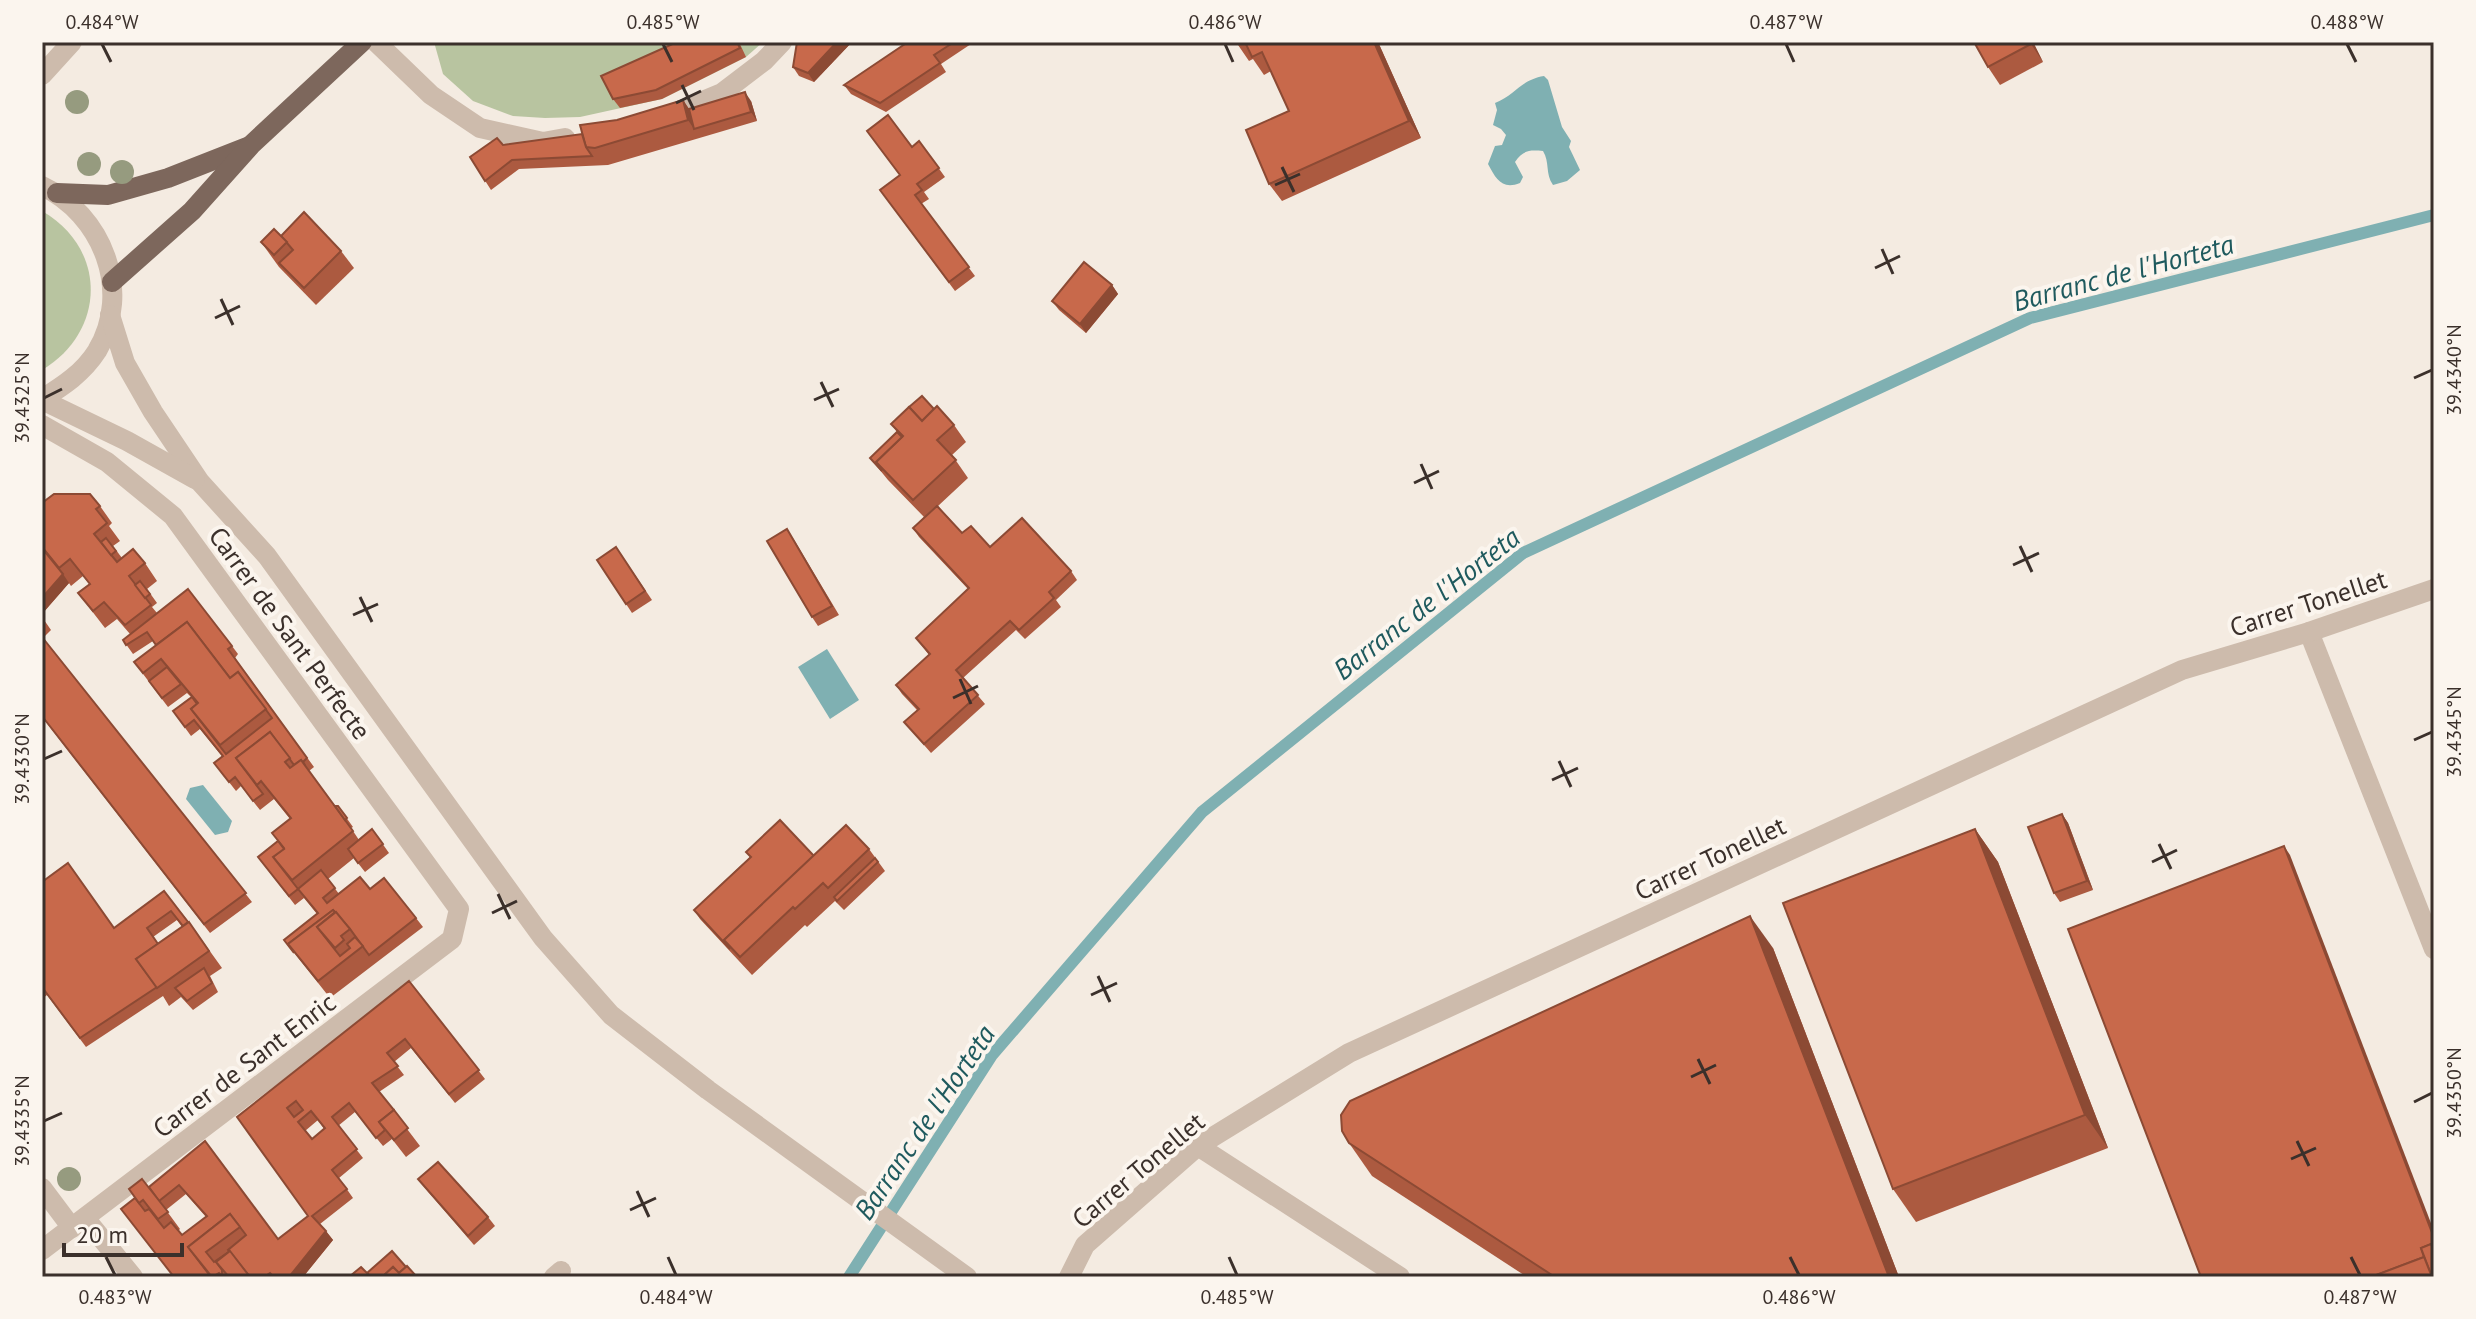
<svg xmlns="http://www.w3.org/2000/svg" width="2476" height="1319" viewBox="0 0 2476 1319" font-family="'PT Sans',sans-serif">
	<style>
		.green { fill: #b8c4a0 }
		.water { fill: #7fb0b2 }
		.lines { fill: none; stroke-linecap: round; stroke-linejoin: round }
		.stream { stroke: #7fb0b2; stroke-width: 12 }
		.minor { stroke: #cdbbac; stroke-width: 20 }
		.major { stroke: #7d675c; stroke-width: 20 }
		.tree { fill: #969b7f }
		.wall { fill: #ac5a40; fill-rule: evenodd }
		.shaded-wall { fill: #8c4a34 }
		.building { fill: #c8694b; stroke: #8c4a34; stroke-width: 2; fill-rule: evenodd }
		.ticks { fill: none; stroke: #3b302b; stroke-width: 3 }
		.labels { text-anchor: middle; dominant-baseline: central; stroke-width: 8; stroke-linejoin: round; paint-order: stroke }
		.street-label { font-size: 26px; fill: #3b302b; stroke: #fbf5ee }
		.water-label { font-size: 28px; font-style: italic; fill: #1f5a5e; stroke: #fbf5ee }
		.neatline { fill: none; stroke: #3b302b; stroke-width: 3 }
		.ticks-label { font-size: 20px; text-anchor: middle; fill: #3b302b }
	</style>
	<rect width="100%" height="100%" fill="#f4ebe1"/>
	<g class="green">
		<polygon points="434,42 763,42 746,57 662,99 580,117 545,118 513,116 473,101 443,74"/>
		<path d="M 42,211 C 108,249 106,332 42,370 Z"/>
	</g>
	<g class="water">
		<path d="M 1544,76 L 1548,80 L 1562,127 L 1571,141 L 1569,147 L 1580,170 L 1567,181 L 1553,185 C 1545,174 1550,162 1543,151 C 1529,150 1523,150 1515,162 L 1523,177 L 1520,183 C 1502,190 1496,179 1488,164 L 1495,146 L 1502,145 L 1506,135 L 1501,129 L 1493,125 L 1497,110 L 1495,103 C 1516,95 1520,80 1544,76 Z"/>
		<polygon points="827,649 859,700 830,719 798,667"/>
		<polygon points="203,785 232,821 228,832 215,835 186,799 190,788"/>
	</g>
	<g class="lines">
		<polyline class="stream" points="849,1277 992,1055 1202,812 1523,553 2030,318 2434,215"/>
		<g class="minor">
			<polyline points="376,42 431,95 480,128 543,142 565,138"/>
			<polyline points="42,75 72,42"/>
			<polyline points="662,118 722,93 764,61 782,42"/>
			<path d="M 42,186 C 102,214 133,291 97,351 C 83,373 63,386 42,399"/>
			<polyline points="110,315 125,363 153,412 200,482 267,556 543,938 611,1015 708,1090 967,1277"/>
			<polyline points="42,400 127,441 195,479"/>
			<polyline points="42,425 107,462 173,516 459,909 452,939 42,1250"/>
			<polyline points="2309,632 2434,949"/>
			<polyline points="1198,1146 1400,1277"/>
			<polyline points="42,1188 72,1228"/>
			<polyline points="85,1218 133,1277"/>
			<polyline points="554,1277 561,1271"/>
			<polyline points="1069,1277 1085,1245 1198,1146 1349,1053 2182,670 2309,632 2434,589"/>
		</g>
		<g class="major">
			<polyline points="57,193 108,195 168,178 247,147"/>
			<polyline points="112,282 192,211 251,145 362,42"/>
		</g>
	</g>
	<g class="tree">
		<circle cx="77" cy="102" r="12"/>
		<circle cx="89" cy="164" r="12"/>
		<circle cx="122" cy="172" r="12"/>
		<circle cx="69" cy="1179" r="12"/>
	</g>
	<g class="wall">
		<polygon points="739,42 746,57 662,99 620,108 613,99"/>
		<polygon points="797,42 852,42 814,82 799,76 793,67"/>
		<polygon points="908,42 974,42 941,64 946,72 886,112 851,94 844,85"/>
		<polygon points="1236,42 1378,42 1421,138 1282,201 1269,184 1289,111 1271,71 1264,75 1253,59 1249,61"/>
		<polygon points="2033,42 2043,62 2000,85 1988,67"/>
		<polygon points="683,100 689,109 751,101 757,121 608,165 519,169 491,190 470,157 503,145 582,134 617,120"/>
		<polygon points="919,141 945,177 924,192 929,199 921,204 975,276 955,291 880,190 900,176 912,147"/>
		<polygon points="281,236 341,251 354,268 316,305 279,267 261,242"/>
		<polygon points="1112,285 1118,294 1086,333 1059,310 1052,301"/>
		<polygon points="934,409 954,425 966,442 952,455 968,478 938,506 962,533 990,547 1071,571 1077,580 1056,600 1061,607 1025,639 1016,630 963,678 985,704 931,753 904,722 917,710 902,694 896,685 929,655 916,638 968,589 919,537 913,528 924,517 888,480 870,458 897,432 891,424"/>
		<polygon points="42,503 100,506 112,523 109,526 120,541 113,546 122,558 145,563 157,581 147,589 157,603 152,607 157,613 232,646 238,654 235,658 314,767 309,771 335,806 338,806 353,827 351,828 359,840 372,829 389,853 365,872 354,858 328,879 339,894 370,889 416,918 423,927 330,998 284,940 317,914 304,898 295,905 265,866 278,841 272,833 290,819 274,799 260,810 241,786 236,791 214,763 222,756 200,729 191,736 173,711 191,697 187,693 168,707 134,662 156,645 153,641 133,654 123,640 130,634 117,619 105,628 78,593 89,584 83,576 71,586 67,580 69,583 42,614"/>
		<polygon points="793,538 839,615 818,626 812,617"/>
		<polygon points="616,547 652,600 632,613 597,560"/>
		<polygon points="42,617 51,630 43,638 252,902 210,933 42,717"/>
		<polygon points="2062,814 2068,823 2093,890 2060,902 2054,893"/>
		<polygon points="1975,829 1998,862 2108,1148 1916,1222 1893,1189"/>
		<polygon points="869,849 885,871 844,910 835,901 807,927 805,925 752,975 700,919 694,910 750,857 746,852 814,856"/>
		<path d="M 42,882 L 114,928 L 164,891 L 189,922 L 222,968 L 210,976 L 218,992 L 193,1010 L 181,997 L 169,1006 L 163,996 L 86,1047 L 47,995 L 42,999 ZM 177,920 L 182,927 L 158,944 L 153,937 Z"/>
		<polygon points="1773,948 1899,1277 1527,1277 1372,1176 1349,1143"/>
		<path d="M 409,981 L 485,1079 L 455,1103 L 411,1048 L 394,1062 L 404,1075 L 379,1092 L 420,1146 L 406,1157 L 392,1139 L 383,1146 L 355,1112 L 338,1126 L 363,1158 L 339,1178 L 353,1198 L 320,1224 L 333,1240 L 303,1277 L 173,1277 L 135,1198 L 129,1189 L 149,1187 L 205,1141 L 278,1239 L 308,1216 L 237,1117 ZM 318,1120 L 324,1129 L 312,1139 L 305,1131 ZM 186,1194 L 206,1217 L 182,1235 L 178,1231 L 180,1229 L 166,1210 Z"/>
		<polygon points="418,1179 488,1217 495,1226 474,1245 425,1188"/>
	</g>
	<g class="shaded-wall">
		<polygon points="837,42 852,42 814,82 808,73"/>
		<polygon points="1374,42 1378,42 1421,138 1409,121"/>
		<polygon points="2030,42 2033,42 2043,62 2031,44"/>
		<polygon points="745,92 751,101 757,121 751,112"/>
		<polygon points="683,100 695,118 694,129 688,120"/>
		<polygon points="1112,285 1118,294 1086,333 1080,324"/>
		<polygon points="63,574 69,583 42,614 42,598"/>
		<polygon points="2062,814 2068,823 2093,890 2087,881"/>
		<polygon points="1975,829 1998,862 2108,1148 2085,1115"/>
		<polygon points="2284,846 2290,855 2434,1231 2434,1238"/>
		<polygon points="1750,916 1773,948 1899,1277 1889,1277"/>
		<polygon points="326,1231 333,1240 303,1277 289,1277"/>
	</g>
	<g class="building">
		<polygon points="677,42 737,42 740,48 656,90 613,99 601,76"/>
		<polygon points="797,42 837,42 808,73 793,67"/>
		<polygon points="908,42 954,42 934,55 940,63 880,103 844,85"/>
		<polygon points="1245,42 1374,42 1409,121 1269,184 1246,130 1289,111 1262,52 1252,57"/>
		<polygon points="1974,42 2030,42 2031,44 1988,67"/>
		<polygon points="745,92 751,112 694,129 689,109"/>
		<polygon points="683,100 688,120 595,148 586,147 580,125 617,120"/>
		<polygon points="888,115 912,147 919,141 939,168 917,184 922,190 915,195 969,267 949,282 880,190 900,175 867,131"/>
		<polygon points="582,134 586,147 592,156 512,160 485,181 470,157 497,138 503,145"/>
		<polygon points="304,212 341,251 304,288 279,263 293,250 281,236"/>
		<polygon points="274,229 287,242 274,255 261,242"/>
		<polygon points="1084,262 1112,285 1080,324 1052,301"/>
		<polygon points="922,396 934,409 922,421 909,407"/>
		<polygon points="937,406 954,425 937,440 956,460 913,500 876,462 903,436 891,424 909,407 922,421"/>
		<polygon points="897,432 902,437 876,462 882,471 870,458"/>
		<polygon points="54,494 90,494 100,506 96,509 107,523 94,534 117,562 133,549 145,563 129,576 151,605 125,625 104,602 93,611 78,593 90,584 70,559 59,568 42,547 42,503"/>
		<polygon points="937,506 962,533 971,526 990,547 1022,518 1071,571 1049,592 1054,598 1019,630 1010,621 956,670 978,695 924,744 904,722 919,709 896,685 930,654 916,638 969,588 913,528"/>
		<polygon points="787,529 832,606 812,617 767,541"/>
		<polygon points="106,538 116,551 111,555 101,542"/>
		<polygon points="616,547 645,591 626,604 597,560"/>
		<polygon points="42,548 63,574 42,598"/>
		<polygon points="140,581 150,594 145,598 135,585"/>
		<polygon points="188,589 232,646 228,649 307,758 303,762 305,765 301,760 294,765 270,732 236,758 263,794 253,801 235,777 229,782 214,763 223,756 194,720 185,727 173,711 192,697 197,704 191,709 226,754 272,718 238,672 230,678 187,622 156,645 147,632 126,645 123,640"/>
		<polygon points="187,622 230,678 238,672 266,709 220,745 191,709 198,703 161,659 143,673 134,662"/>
		<polygon points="42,637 246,893 204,924 42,716"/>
		<polygon points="167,667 181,684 162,698 149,681"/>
		<polygon points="270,732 290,758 285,762 290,768 301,760 353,831 292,880 273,857 284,848 272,833 291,818 261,781 257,785 236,758"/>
		<polygon points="335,806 338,806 347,818 345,820"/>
		<polygon points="2062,814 2087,881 2054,893 2028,827"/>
		<polygon points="780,820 814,856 724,940 730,949 694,910 751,857 746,852"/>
		<polygon points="846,825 869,849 828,888 823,883 795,909 793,907 740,957 724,940"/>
		<polygon points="372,829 383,844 358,863 348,849"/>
		<polygon points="1975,829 2085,1115 1893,1189 1783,903"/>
		<polygon points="278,841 284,849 273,857 298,889 289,896 258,857"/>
		<polygon points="2284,846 2434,1238 2434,1248 2431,1244 2421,1248 2424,1257 2371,1277 2201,1277 2068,929"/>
		<polygon points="875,858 878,862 837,901 834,897"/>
		<polygon points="68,863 114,928 164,891 188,922 183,926 171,911 147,928 158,944 136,959 157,987 80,1038 42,987 42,882"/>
		<polygon points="321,870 335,888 323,898 327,903 360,877 370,889 384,878 416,918 369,955 350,929 333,910 288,944 294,953 284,940 318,913 298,889"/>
		<polygon points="333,910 335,912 317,927 340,956 350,948 347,944 355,937 363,946 318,981 288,944"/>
		<polygon points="336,912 350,929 341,936 344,940 335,948 317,927"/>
		<polygon points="1750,916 1889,1277 1555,1277 1349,1143 1342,1131 1341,1115 1350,1101"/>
		<polygon points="189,922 209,951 157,988 136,959"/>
		<polygon points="204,968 212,983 187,1001 175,988"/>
		<path d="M 409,981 L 479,1070 L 449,1094 L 405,1039 L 387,1053 L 398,1066 L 372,1083 L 394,1110 L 379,1122 L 385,1130 L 376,1138 L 349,1103 L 332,1117 L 357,1149 L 332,1170 L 347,1189 L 312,1216 L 326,1231 L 289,1277 L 274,1277 L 270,1273 L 264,1277 L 250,1277 L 228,1250 L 246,1235 L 230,1214 L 188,1247 L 211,1277 L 174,1277 L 121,1209 L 135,1198 L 145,1211 L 149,1209 L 164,1228 L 171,1222 L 182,1235 L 207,1216 L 179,1185 L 159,1201 L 149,1187 L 205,1141 L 278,1239 L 308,1216 L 237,1117 ZM 296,1101 L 303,1110 L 294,1117 L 287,1108 ZM 311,1111 L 325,1128 L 312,1139 L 298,1122 Z"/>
		<polygon points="394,1110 408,1128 394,1140 379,1122"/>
		<polygon points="438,1162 488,1217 468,1236 418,1179"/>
		<polygon points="142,1179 168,1212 158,1219 143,1200 139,1203 129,1189"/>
		<polygon points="230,1214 240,1227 206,1252 214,1262 230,1251 216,1262 222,1270 222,1276 219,1273 212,1277 188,1247"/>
		<polygon points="2431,1244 2434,1252 2434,1277 2432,1277 2421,1248"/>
		<polygon points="230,1251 250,1277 229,1277 216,1262"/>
		<polygon points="392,1251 406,1267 399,1273 393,1267 382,1277 371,1277 367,1273"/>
		<polygon points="2424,1257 2432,1277 2371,1277"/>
		<polygon points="407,1266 417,1277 382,1277 393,1267 399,1273"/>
		<polygon points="361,1267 371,1277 349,1277"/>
	</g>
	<path class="ticks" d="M 102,44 L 111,62M 663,44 L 672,62M 1225,44 L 1233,62M 1786,44 L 1794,62M 2347,44 L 2356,62M 682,85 L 694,110M 676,103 L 701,91M 1282,167 L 1294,192M 1275,185 L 1300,174M 1882,249 L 1893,274M 1875,268 L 1900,256M 221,299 L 233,325M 215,318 L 240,306M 2414,378 L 2432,370M 821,382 L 833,407M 44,398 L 62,389M 814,400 L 839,389M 1421,464 L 1432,489M 1414,483 L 1439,471M 2020,546 L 2032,572M 2013,565 L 2039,553M 360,597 L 372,622M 353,615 L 378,604M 960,679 L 971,704M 953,698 L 978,686M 2414,740 L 2432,732M 44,759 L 62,751M 1559,761 L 1571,787M 1552,780 L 1578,768M 2159,844 L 2171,869M 2152,862 L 2177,850M 498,894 L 510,919M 492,913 L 517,901M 1098,976 L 1110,1002M 1091,995 L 1117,983M 1698,1059 L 1710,1084M 1691,1077 L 1716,1065M 2414,1102 L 2432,1093M 44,1121 L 62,1113M 2297,1141 L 2309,1166M 2291,1159 L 2316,1148M 637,1191 L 649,1217M 630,1210 L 656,1198M 106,1257 L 115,1275M 668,1257 L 676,1275M 1229,1257 L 1237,1275M 1790,1257 L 1799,1275M 2351,1257 L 2360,1275"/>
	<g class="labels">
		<g class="street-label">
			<text transform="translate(2308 603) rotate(-18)">Carrer Tonellet</text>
			<text transform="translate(290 633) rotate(54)">Carrer de Sant Perfecte</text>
			<text transform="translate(1710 858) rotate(-25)">Carrer Tonellet</text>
			<text transform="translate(244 1065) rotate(-37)">Carrer de Sant Enric</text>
			<text transform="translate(1138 1170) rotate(-40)">Carrer Tonellet</text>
		</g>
		<g class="water-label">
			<text transform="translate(2123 272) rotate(-15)">Barranc de l'Horteta</text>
			<text transform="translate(1426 603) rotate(-38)">Barranc de l'Horteta</text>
			<text transform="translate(924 1122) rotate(-56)">Barranc de l'Horteta</text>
		</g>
	</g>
	<rect width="2476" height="1319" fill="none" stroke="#fbf5ee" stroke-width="88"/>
	<path d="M64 1243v12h118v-12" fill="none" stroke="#3b302b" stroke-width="4"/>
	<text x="76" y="1243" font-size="24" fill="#3b302b" stroke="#fbf5ee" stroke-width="6" paint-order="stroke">20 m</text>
	<rect x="44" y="44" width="2388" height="1231" class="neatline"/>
	<g class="ticks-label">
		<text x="102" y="29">0.484°W</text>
		<text x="663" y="29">0.485°W</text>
		<text x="1225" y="29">0.486°W</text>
		<text x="1786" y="29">0.487°W</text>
		<text x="2347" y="29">0.488°W</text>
		<text transform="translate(2454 370) rotate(-90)" y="7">39.4340°N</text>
		<text transform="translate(22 398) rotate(-90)" y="7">39.4325°N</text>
		<text transform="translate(2454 732) rotate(-90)" y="7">39.4345°N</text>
		<text transform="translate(22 759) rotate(-90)" y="7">39.4330°N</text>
		<text transform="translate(2454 1093) rotate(-90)" y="7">39.4350°N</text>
		<text transform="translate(22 1121) rotate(-90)" y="7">39.4335°N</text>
		<text x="115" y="1304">0.483°W</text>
		<text x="676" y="1304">0.484°W</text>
		<text x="1237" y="1304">0.485°W</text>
		<text x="1799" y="1304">0.486°W</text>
		<text x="2360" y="1304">0.487°W</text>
	</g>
</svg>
